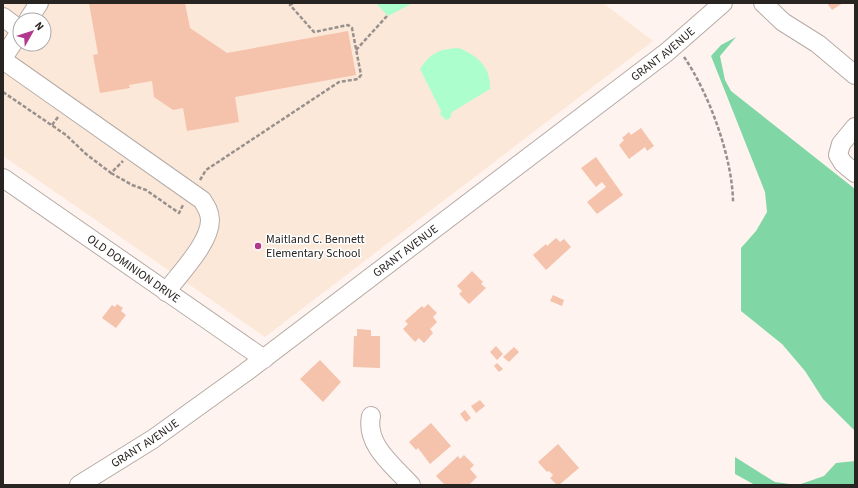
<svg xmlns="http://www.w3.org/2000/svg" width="858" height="488" viewBox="0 0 858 488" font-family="'Source Sans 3',sans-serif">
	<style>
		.education { fill: #fce8d8; fill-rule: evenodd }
		.green { fill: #acfecd }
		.forest { fill: #80d7a5 }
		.building { fill: #f5c2ac }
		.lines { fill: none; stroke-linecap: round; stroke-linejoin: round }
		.minor-casing { stroke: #b5aba6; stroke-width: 20 }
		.path { stroke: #98908d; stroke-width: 2.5; stroke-dasharray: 4 2; stroke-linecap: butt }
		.minor { stroke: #fff; stroke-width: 18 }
		.poi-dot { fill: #b1388d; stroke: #fff; stroke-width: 1.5 }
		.labels { text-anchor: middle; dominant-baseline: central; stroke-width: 3; stroke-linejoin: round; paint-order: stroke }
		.street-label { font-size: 12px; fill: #282422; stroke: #fff }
		.poi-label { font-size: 12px; fill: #282422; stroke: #fff; text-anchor: start }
	</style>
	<rect width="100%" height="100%" fill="#fff3ef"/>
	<path class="education" d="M 3,3 L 603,3 L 653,41 L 265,337 L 3,156 ZM 20,20 L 44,20 L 44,44 L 20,44 Z"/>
	<g class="green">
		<polygon points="376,3 413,3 388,16"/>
		<path d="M 459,48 C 478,56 491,67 490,89 L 452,112 L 450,118 L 446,120 L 440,114 L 441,111 L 420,69 C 431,53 438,49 459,48 Z"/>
	</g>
	<g class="forest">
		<polygon points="736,37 720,56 725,80 731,91 855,189 855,431 823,399 805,371 782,344 741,311 741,248 756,231 767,212 765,192 711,56 721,45"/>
		<polygon points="735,457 775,482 797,485 755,485 735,474"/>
		<polygon points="855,461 855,485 798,485 824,476 836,463"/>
	</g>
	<g class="building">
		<polygon points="89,3 185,3 190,28 227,53 348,31 356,75 235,97 239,122 187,131 183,108 173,110 154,97 152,81 129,85 130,88 100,93 93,55 98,54"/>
		<polygon points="827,3 843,3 832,10"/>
		<polygon points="641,128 654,146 647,151 645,147 629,159 619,145 624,140 622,138 629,132 631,135"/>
		<polygon points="596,157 623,195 597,214 587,202 606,187 602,182 596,187 581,168"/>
		<polygon points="556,238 560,242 564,239 571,247 546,270 533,255 546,244 547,246"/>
		<polygon points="472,271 483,282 481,284 486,288 469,304 459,294 462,291 457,286"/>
		<polygon points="553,295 564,300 562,306 550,301"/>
		<polygon points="117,304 123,308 121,311 126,315 116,328 102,318 112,305 115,307"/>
		<polygon points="428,304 437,313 433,317 437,322 430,329 433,333 424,343 419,338 415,342 403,329 408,324 405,321 422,306 424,308"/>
		<polygon points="357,329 371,330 371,336 380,336 380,368 353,367 354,336 357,336"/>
		<polygon points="496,346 503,354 497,360 490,352"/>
		<polygon points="514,347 519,352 509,362 503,357"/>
		<polygon points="320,360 341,382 323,402 300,379"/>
		<polygon points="497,363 503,369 499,372 494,366"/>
		<polygon points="480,400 485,406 476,413 471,406"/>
		<polygon points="465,410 471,418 466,422 460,414"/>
		<polygon points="431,423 451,446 430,464 418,448 416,450 409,442"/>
		<polygon points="558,444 579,468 559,485 557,485 550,478 553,475 549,471 547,472 538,462"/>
		<polygon points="464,455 474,465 470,469 477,477 469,485 445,485 436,476 458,456 460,459"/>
	</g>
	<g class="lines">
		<defs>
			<g id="minor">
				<polyline points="763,3 783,22 818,44 855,75"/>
				<polyline points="3,17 20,30"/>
				<polyline points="28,20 39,3"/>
				<polyline points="3,58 20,32"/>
				<path d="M 3,60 L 202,200 C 206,206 210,212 210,220 C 210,243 180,273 166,292"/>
				<polyline points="855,127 841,144 838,155 843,163 855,173"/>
				<path id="s1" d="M 3,178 L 264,359"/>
				<path d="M 371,416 C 365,445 394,466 411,485"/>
				<path id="s2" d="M 79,485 L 153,439 L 246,372 L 667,52 L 723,3"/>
			</g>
		</defs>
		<use href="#minor" class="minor-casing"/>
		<g class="path">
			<polyline points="356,50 387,16"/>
			<path d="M 684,57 C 709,93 733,159 733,203"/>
			<polyline points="3,92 66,135 86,154 111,173 123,161"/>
			<polyline points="52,125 58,117"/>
			<polyline points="111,173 132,185 146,190 179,213 183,205"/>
			<polyline points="200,180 206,170 339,82 358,79 361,75 352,28 348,25 314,32 290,5 293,3"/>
		</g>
		<use href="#minor" class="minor"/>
	</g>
	<circle class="poi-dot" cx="258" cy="246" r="4"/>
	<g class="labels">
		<g class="street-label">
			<text stroke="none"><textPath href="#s2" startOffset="726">GRANT AVENUE</textPath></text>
			<text stroke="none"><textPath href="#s2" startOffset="402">GRANT AVENUE</textPath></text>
			<text stroke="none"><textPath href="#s1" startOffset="159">OLD DOMINION DRIVE</textPath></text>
			<text stroke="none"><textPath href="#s2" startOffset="78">GRANT AVENUE</textPath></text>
		</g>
		<g class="poi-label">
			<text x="266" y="239">Maitland C. Bennett<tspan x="266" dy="14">Elementary School</tspan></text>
		</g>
	</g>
	<rect width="858" height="488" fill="none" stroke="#282422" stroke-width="8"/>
	<g transform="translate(32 32) rotate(51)"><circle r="19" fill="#ffffff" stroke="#a9a7a7"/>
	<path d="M0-3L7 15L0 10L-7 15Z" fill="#b1388d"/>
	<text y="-6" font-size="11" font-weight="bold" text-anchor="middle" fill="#282422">N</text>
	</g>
</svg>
